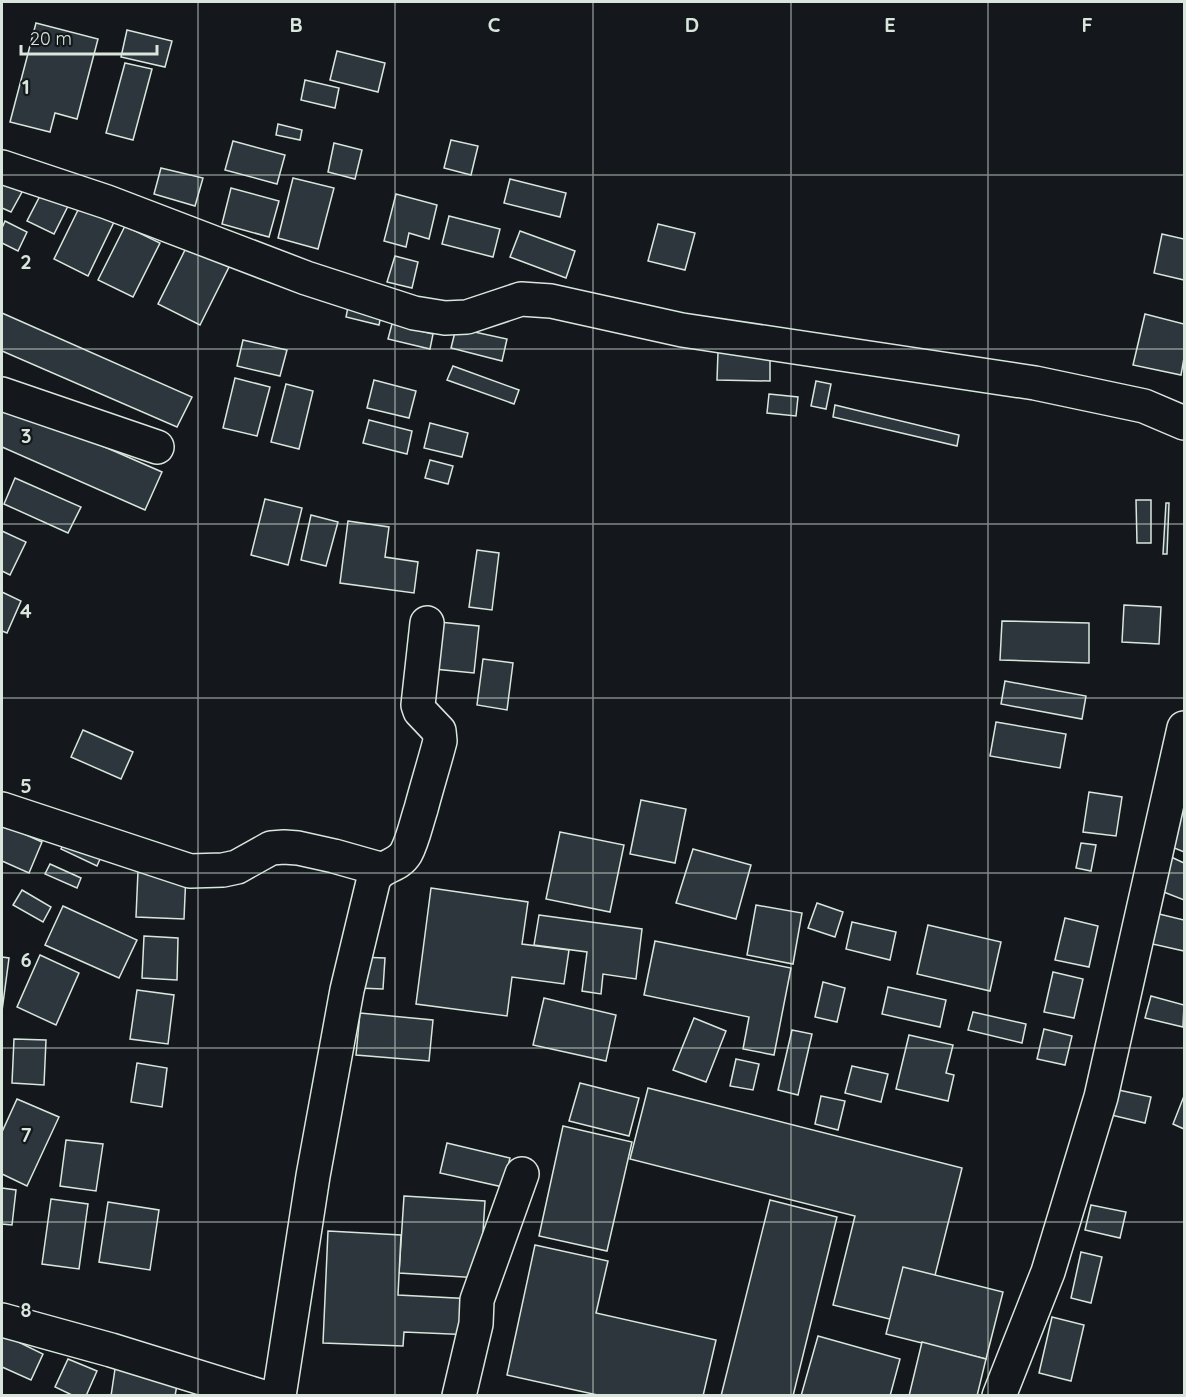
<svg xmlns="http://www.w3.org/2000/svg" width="1186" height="1397" viewBox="0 0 1186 1397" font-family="Quicksand,sans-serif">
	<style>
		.building { fill: #2c363c; stroke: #d8e6dc; stroke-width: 1.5 }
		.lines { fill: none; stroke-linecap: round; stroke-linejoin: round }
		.minor-casing { stroke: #d8e6dc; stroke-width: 36 }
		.major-casing { stroke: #d8e6dc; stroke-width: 36 }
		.minor { stroke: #14181c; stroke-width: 33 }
		.major { stroke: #14181c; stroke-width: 33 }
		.grid { fill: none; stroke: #d8e6dc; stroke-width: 1.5; stroke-opacity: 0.55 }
		.grid-label { font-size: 20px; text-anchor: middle; font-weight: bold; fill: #d8e6dc; stroke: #14181c; stroke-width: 4.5; stroke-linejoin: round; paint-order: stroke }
	</style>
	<rect width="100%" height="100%" fill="#14181c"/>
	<g class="building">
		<polygon points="36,23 98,39 77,119 55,113 50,132 10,122"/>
		<polygon points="127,30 172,41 165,67 121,57"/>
		<polygon points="337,51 385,63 378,92 330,80"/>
		<polygon points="125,63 152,69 133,140 106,133"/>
		<polygon points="305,80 339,88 335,108 301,100"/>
		<polygon points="278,124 302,130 300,140 276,135"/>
		<polygon points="451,140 478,146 471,175 444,168"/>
		<polygon points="233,141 285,155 277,184 225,170"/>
		<polygon points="334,143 362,150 355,179 328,172"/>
		<polygon points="161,168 203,178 195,206 154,194"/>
		<polygon points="293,178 334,188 318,249 278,238"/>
		<polygon points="510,179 566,193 560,217 504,203"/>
		<polygon points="2,181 22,192 11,212 2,208"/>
		<polygon points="231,188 279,201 269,237 222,224"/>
		<polygon points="42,192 68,206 54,234 27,221"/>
		<polygon points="396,194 437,205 429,239 409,233 406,247 384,241"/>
		<polygon points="80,206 114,222 88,276 54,259"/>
		<polygon points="449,216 500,229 493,257 442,244"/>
		<polygon points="5,221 27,232 18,251 2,243 2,228"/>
		<polygon points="658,224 695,233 685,270 648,261"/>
		<polygon points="125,226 160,243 133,297 98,280"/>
		<polygon points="520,231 575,251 566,278 510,257"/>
		<polygon points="1162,234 1184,239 1184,280 1154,273"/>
		<polygon points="187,246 229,267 200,325 158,304"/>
		<polygon points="395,256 418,262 412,288 387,282"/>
		<polygon points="349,302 382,310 379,325 346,317"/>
		<polygon points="2,313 192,397 177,427 2,351"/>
		<polygon points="1145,314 1184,324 1184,358 1181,375 1133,365"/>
		<polygon points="392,324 433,334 430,349 388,339"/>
		<polygon points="456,328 507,339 502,361 451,348"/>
		<polygon points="243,340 287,350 280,376 237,366"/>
		<polygon points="718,352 770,353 770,381 717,380"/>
		<polygon points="453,366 519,390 514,404 447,380"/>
		<polygon points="235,378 270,387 257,436 223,428"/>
		<polygon points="374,380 416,391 409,418 367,408"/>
		<polygon points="816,381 831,384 826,409 811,406"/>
		<polygon points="286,384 313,391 299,449 271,442"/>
		<polygon points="769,394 798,397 796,416 767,413"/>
		<polygon points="2,402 162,472 145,510 2,447"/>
		<polygon points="835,405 959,435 957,446 833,417"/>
		<polygon points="369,420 412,431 407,454 363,443"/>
		<polygon points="430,423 468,433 462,457 424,448"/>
		<polygon points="430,460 453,466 448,484 425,478"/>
		<polygon points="15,478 81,507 68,533 4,504"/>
		<polygon points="265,499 302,508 288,565 251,555"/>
		<polygon points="1136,500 1151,500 1151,543 1137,543"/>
		<polygon points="1166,503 1169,503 1167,554 1163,554"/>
		<polygon points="311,515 338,522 326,566 301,560"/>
		<polygon points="348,521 389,527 385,557 418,562 414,593 340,583"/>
		<polygon points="2,531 26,542 10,575 2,571"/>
		<polygon points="477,550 499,553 492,610 469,607"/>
		<polygon points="2,592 21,601 7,633 2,631"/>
		<polygon points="1124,605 1161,607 1159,644 1122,642"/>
		<polygon points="1002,621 1089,623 1089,663 1000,660"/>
		<polygon points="439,622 479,626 474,673 434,669"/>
		<polygon points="483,659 513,663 507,710 477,705"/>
		<polygon points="1005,681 1086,696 1082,719 1001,704"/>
		<polygon points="996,722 1066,734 1060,768 990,756"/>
		<polygon points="83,730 133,752 121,779 71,757"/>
		<polygon points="1089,792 1122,797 1116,836 1083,832"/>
		<polygon points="641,800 686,809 675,863 630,854"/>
		<polygon points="1184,805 1184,852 1167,845"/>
		<polygon points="2,824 42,842 29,873 2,861"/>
		<polygon points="560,832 624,845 610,912 546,899"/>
		<polygon points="67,836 103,852 97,866 61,849"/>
		<polygon points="1081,843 1096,845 1091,871 1076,868"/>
		<polygon points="693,849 751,865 736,919 676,903"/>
		<polygon points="1169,856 1184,863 1184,900 1156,889"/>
		<polygon points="50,864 81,878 77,888 45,874"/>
		<polygon points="138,871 186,873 184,919 136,917"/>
		<polygon points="431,888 528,902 522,944 569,950 564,984 512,977 507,1016 416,1004"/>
		<polygon points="22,890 51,907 43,922 13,905"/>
		<polygon points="817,903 843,912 835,937 808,928"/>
		<polygon points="756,905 802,913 793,964 747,955"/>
		<polygon points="63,906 137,940 119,978 45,945"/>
		<polygon points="1155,913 1184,920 1184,951 1148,943"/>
		<polygon points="539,915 642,929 636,979 603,974 601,994 582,991 587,952 534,945"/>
		<polygon points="1065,918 1098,926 1089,967 1055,960"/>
		<polygon points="852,922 896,932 890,960 846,949"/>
		<polygon points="928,925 1001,942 990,991 917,974"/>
		<polygon points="144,936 178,938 177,980 142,978"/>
		<polygon points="655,941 791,968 774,1055 743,1049 749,1017 644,995"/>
		<polygon points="40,955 79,973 56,1025 17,1007"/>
		<polygon points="2,957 9,958 2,1011"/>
		<polygon points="359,957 385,958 383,989 358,988"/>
		<polygon points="1053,972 1083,979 1074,1018 1044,1012"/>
		<polygon points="823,982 845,988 837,1022 815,1017"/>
		<polygon points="888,987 946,1000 940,1027 882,1014"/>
		<polygon points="137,990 174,995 168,1044 130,1039"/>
		<polygon points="1151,996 1184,1005 1183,1027 1145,1018"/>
		<polygon points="544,998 616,1015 606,1061 533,1045"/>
		<polygon points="973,1012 1026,1024 1022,1043 968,1030"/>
		<polygon points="360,1013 433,1020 429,1061 356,1055"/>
		<polygon points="694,1018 726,1031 706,1082 673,1070"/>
		<polygon points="1044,1029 1072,1036 1065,1065 1037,1059"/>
		<polygon points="792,1030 812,1034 798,1095 778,1090"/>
		<polygon points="909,1035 953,1045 946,1073 954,1075 948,1101 896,1089"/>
		<polygon points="14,1039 46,1040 44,1085 12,1083"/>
		<polygon points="736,1059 759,1064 753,1090 730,1086"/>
		<polygon points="137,1063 167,1068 162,1107 131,1102"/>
		<polygon points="852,1066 888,1074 881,1102 845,1093"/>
		<polygon points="580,1083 639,1098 629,1136 569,1121"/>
		<polygon points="648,1088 962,1168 922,1327 833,1305 855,1216 630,1159"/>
		<polygon points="1114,1089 1151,1097 1145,1123 1107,1114"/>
		<polygon points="821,1096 845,1101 838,1130 815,1124"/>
		<polygon points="1184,1096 1184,1129 1173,1124"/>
		<polygon points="17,1099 59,1117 27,1186 2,1174 2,1132"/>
		<polygon points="563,1126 632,1142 607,1251 539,1236"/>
		<polygon points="66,1140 103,1144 96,1191 60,1186"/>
		<polygon points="447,1143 510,1158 503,1187 440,1173"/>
		<polygon points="2,1188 16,1190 12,1225 2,1224"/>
		<polygon points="404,1196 485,1201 480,1278 399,1273"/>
		<polygon points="51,1199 88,1204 79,1269 42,1264"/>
		<polygon points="770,1200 837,1217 793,1396 721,1396"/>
		<polygon points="108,1202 159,1210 150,1270 99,1262"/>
		<polygon points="1091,1205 1126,1212 1120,1238 1085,1230"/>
		<polygon points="328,1231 401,1235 398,1295 474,1299 473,1335 404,1332 403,1346 323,1343"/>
		<polygon points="535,1245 608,1261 596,1313 716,1340 703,1396 602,1396 507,1375"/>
		<polygon points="1081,1252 1102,1257 1091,1303 1071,1298"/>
		<polygon points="903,1267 1003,1292 986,1359 886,1334"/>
		<polygon points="1052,1317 1084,1325 1071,1381 1039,1373"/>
		<polygon points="2,1334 43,1354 31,1380 2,1367"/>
		<polygon points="818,1336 900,1359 890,1396 801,1396"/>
		<polygon points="922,1342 986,1359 977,1396 909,1396"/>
		<polygon points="68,1359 97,1371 86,1396 74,1396 55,1387"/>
		<polygon points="115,1369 178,1379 175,1396 111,1396"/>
	</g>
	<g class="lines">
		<defs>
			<g id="minor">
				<polyline points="2,167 107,202 306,278 414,313 445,318 467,317 521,299 551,301 682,330 1035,383 1144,406 1184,423"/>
				<polyline points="2,394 157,447"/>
				<polyline points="2,809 190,871 223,870 237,867 271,848 284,847 298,848 334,856 380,869"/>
				<path d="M 279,1396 L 313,1176 L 347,990 L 373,882 C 378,865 397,868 406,853 C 413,840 416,824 421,809 C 427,786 434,764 440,741 L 439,731 L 420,711 L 418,705 L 427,623"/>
				<polyline points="459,1396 476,1324 477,1300 522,1174"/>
				<polyline points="999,1396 1048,1272 1101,1097 1184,728"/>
			</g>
			<polyline id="major" points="2,1320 111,1350 260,1396"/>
		</defs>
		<use href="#minor" class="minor-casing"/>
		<use href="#major" class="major-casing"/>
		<use href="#minor" class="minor"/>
		<use href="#major" class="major"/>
	</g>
	<path class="grid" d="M 198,2 L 198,1396M 395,2 L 395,1396M 593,2 L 593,1396M 791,2 L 791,1396M 988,2 L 988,1396M 2,175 L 1184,175M 2,349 L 1184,349M 2,524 L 1184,524M 2,698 L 1184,698M 2,873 L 1184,873M 2,1048 L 1184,1048M 2,1222 L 1184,1222"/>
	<g class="grid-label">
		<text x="296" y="32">B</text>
		<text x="494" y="32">C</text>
		<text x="692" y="32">D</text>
		<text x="890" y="32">E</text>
		<text x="1087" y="32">F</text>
		<text x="26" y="94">1</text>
		<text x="26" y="269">2</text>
		<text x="26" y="443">3</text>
		<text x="26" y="618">4</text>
		<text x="26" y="793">5</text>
		<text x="26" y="967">6</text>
		<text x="26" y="1142">7</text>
		<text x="26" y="1317">8</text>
	</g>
	<rect width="1186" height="1397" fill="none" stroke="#d8e6dc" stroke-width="6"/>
	<path d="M21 45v9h136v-9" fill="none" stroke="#d8e6dc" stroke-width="3"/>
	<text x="30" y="45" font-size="18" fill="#d8e6dc" stroke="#14181c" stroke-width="4.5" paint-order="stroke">20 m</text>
</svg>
